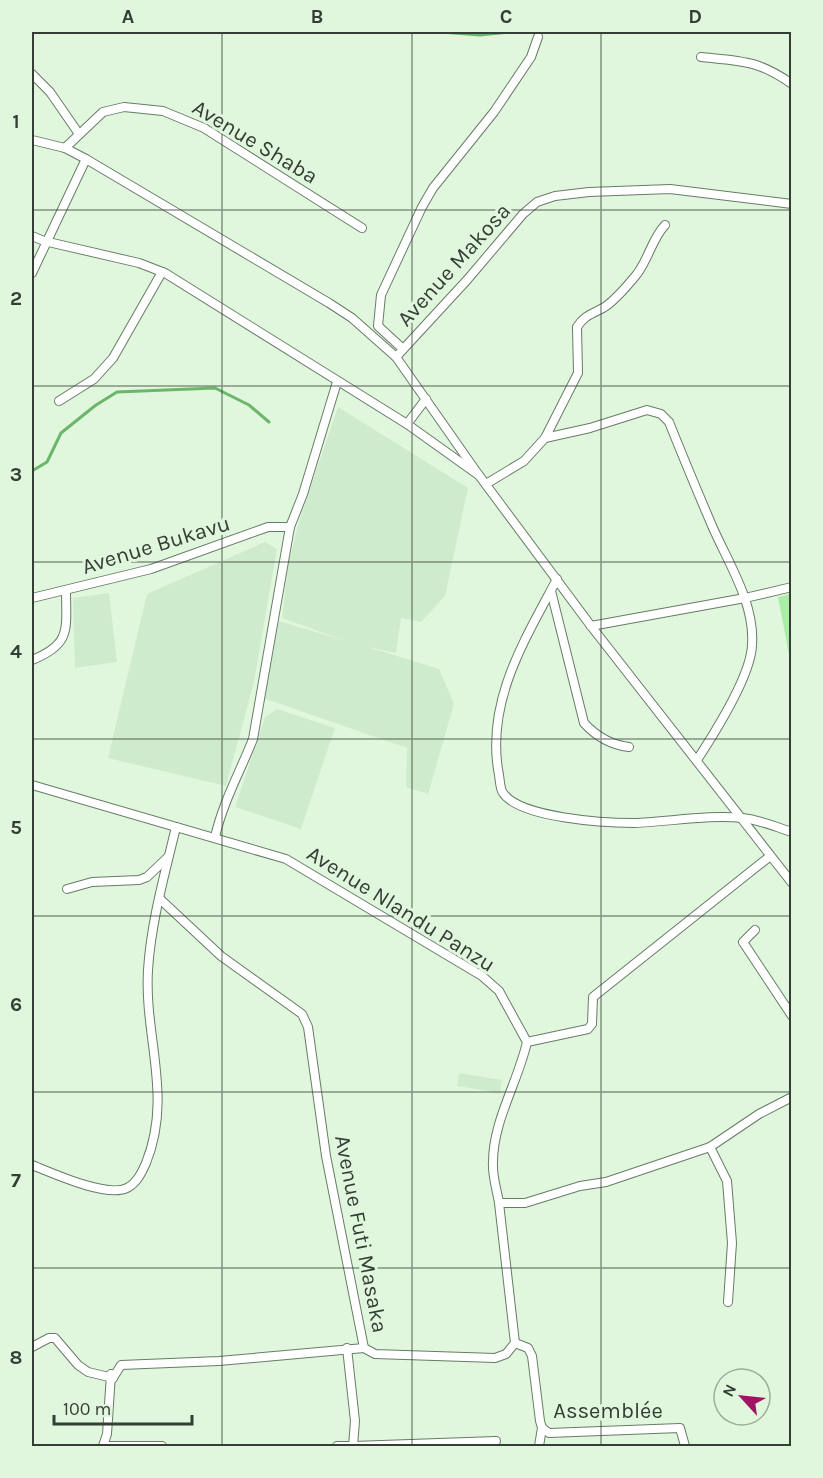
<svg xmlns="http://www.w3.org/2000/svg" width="823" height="1478" viewBox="0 0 823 1478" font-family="Karla,sans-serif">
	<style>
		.built { fill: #cfebcd }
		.green { fill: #a9eda6 }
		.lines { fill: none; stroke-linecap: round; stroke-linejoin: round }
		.stream { stroke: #6cb66b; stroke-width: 3 }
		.minor-casing { stroke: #677c66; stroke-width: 10 }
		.minor { stroke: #fff; stroke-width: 8 }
		.grid { fill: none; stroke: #353e34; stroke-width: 1.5; stroke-opacity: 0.55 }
		.labels { text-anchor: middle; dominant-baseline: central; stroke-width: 6; stroke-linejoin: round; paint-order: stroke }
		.street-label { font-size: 22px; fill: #353e34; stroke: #e0f7de }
		.neatline { fill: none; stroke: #353e34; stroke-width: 2 }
		.grid-label { font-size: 20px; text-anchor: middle; font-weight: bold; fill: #353e34 }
	</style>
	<rect width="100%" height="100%" fill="#e0f7de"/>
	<g class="built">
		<polygon points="338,407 468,488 445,596 421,622 401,618 396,653 368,647 439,669 454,704 428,794 406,787 407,748 263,698 270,656 279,621 343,640 282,618 288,565 300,518"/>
		<polygon points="265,542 277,549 254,682 226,786 108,758 147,594"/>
		<polygon points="109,593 117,662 75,668 73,598"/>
		<polygon points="277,709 335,728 301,829 235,807 265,717"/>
		<polygon points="459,1073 502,1080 500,1093 457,1086"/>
	</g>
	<polygon class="green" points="791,594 792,594 791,665 778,597"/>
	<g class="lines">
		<g class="stream">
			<polyline points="441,32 480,35 510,32"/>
			<polyline points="32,471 47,462 61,433 96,405 117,392 215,388 249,405 269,422"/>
		</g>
		<defs>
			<g id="minor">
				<path d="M 701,57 C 741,61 758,60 792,84"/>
				<polyline points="32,74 50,92 79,134"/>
				<polyline points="32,140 65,148 86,159 329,303 352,318 396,357 478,474 591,626 792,883"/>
				<polyline points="65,148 103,112 124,107 163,111 204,128 362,228"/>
				<polyline points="32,236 44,241 139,263 165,273 407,424 477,474"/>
				<polyline points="32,273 86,159"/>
				<polyline points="403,349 378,326 381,295 422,207 433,188 494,112 531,57 538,37"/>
				<polyline points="396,357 467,280 523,214 537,202 555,196 589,192 670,189 792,204"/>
				<polyline points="59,401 94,379 113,358 162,272"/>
				<polyline points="407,424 426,399"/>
				<path d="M 545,438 L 590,428 L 647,410 L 661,414 L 669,422 C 683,457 698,493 713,528 C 729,564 755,604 752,645 C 751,676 714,734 697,760"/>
				<path d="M 486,484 L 524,461 L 545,438 L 578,373 L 577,327 C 585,315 592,314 603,308 C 615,301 628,285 637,274 C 649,258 652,239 665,225"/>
				<path d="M 557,579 C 524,641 485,703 499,775 C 500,781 500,789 503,793 C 520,818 605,823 634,823 C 667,822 711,814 743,818 C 760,820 776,827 792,832"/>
				<path d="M 551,591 L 584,723 C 596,736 611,745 629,747"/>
				<polyline points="32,598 151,569 268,527 290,527"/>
				<polyline points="591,626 745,598 792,587"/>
				<path d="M 32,660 C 72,644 66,629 66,590"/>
				<path d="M 32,785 L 286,859 L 482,976 L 499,991 L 527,1042 C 518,1082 493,1121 493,1162 C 492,1176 497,1190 499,1203 L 525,1203 L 580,1186 L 606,1182 L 710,1147 L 759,1114 L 792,1097"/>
				<path d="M 215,837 C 223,802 240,772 253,739 L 290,527 L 303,494 L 337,382"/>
				<polyline points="67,889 92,882 139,880 147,877 168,857"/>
				<polyline points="160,899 221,956 302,1014 308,1027 326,1156 364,1348 375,1354 495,1358 506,1354 515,1343 499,1203"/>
				<polyline points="755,930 743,942 792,1016"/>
				<polyline points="527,1042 588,1029 592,1024 593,997 769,857"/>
				<polyline points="710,1147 727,1181 732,1243 728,1302"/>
				<path d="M 32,1165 C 52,1173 107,1198 127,1188 C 137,1183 142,1172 146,1163 C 173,1096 144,1037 148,970 C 151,922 165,873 176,827"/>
				<polyline points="515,1343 528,1348 532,1356 540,1421 542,1428 549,1433 680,1428 685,1446"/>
				<polyline points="32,1347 49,1338 55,1338 78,1365 88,1372 113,1378"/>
				<polyline points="113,1378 121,1365 219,1361 364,1348"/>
				<polyline points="103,1446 107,1434 111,1374"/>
				<polyline points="103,1446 162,1446"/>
				<polyline points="337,1446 353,1446 355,1421 347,1348"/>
				<polyline points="353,1446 496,1441"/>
				<polyline points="539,1446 542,1428"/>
			</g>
		</defs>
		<use href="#minor" class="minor-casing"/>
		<use href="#minor" class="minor"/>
	</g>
	<path class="grid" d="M 222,32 L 222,1446M 412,32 L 412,1446M 601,32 L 601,1446M 32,210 L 792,210M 32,386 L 792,386M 32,562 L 792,562M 32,739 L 792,739M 32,916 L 792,916M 32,1092 L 792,1092M 32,1268 L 792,1268"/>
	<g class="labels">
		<g class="street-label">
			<text transform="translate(255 142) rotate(31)">Avenue Shaba</text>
			<text transform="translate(454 265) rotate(-48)">Avenue Makosa</text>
			<text transform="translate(156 545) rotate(-17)">Avenue Bukavu</text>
			<text transform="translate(401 909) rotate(32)">Avenue Nlandu Panzu</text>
			<text transform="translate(361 1234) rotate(79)">Avenue Futi Masaka</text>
			<text x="608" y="1411">Assemblée</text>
		</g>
	</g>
	<rect width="823" height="1478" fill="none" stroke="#e0f7de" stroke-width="66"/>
	<g transform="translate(742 1397) rotate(297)"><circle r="28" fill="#e0f7de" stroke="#9cad9a" stroke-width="1.5"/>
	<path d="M0-4.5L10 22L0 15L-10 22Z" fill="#9f1562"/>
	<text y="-9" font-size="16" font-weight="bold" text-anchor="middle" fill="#353e34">N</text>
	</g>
	<path d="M54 1415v9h138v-9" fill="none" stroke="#353e34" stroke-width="3"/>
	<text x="63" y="1415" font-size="18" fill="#353e34" stroke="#e0f7de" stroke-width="4.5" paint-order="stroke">100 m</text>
	<rect x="33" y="33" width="757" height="1412" class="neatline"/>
	<g class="grid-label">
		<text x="128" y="23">A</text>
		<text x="317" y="23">B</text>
		<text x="506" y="23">C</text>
		<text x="695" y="23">D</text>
		<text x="16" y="128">1</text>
		<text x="16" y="305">2</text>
		<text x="16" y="481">3</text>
		<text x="16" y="658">4</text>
		<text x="16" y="834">5</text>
		<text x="16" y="1011">6</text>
		<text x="16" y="1187">7</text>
		<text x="16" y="1364">8</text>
	</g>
</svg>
